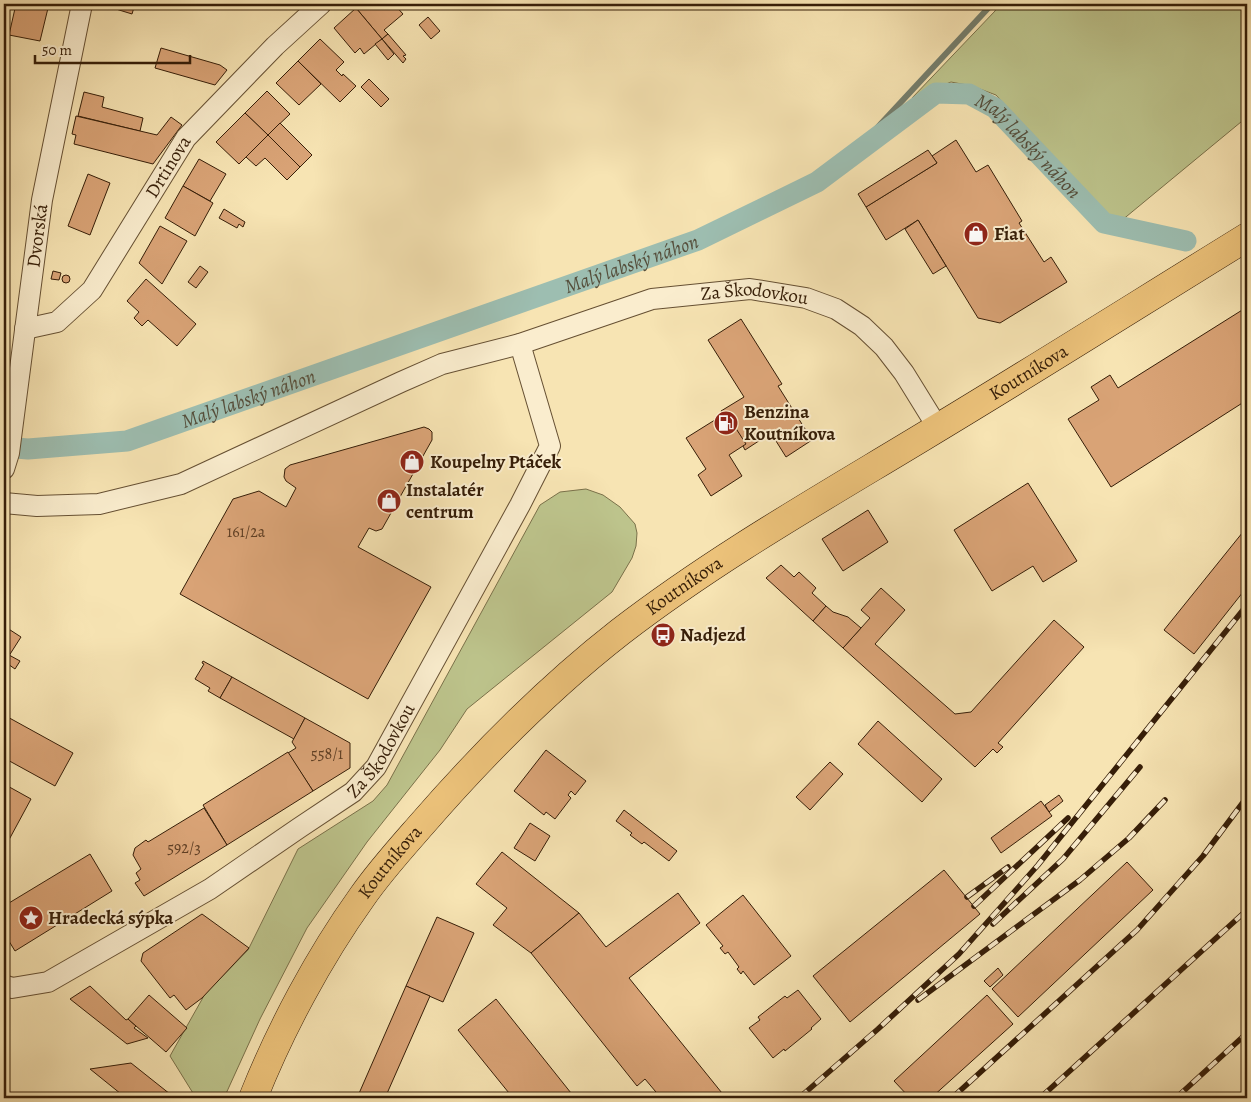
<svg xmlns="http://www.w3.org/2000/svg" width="1251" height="1102" viewBox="0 0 1251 1102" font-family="Alegreya,serif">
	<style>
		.green { fill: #bdc48c; stroke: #7a714a }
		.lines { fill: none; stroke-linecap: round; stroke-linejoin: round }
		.stream { stroke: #747e6d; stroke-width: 6 }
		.canal { stroke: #9dbeb1; stroke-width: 21 }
		.building { fill: #d9a376; stroke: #361e08 }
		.minor-casing { stroke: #665033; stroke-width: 22 }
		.primary-casing { stroke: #361e08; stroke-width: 29 }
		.minor { stroke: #faedce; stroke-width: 20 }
		.primary { stroke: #ecc27a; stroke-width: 28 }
		.rail-casing { stroke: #361e08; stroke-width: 5.5 }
		.rail { stroke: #faedce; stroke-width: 4; stroke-dasharray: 11; stroke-linecap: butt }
		.labels { text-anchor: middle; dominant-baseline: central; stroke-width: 4; stroke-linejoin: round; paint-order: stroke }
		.number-label { font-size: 16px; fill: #5f3f24 }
		.street-label { font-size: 19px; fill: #361e08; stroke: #faedce }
		.poi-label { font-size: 19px; font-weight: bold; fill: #361e08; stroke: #faedce; text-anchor: start }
		.water-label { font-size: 20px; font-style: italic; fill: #554e3b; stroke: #faedce }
	</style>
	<rect width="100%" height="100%" fill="#f7e4b3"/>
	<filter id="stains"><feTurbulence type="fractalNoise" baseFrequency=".004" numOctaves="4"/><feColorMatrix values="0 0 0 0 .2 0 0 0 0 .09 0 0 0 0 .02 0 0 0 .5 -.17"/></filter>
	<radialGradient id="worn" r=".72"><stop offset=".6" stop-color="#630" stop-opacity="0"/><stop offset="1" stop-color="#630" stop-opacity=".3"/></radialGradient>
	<g class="green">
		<polygon points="999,4 1247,4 1247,117 1121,221 1100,211 996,95 972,86 951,82 912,98 995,11"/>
		<polygon points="586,489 603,495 620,507 635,524 637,533 636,546 632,558 612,592 467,709 440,750 367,842 307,928 260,1019 224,1098 196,1098 170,1056 205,994 248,950 298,849 373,801 387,785 540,505 560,492"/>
	</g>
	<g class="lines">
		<polyline class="stream" points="850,157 992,4"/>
		<path class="canal" id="s1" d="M 4,447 L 28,449 L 127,441 L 698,240 L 817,182 L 936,93 L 969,94 L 995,108 L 1104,223 L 1186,241"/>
	</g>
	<g class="building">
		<polygon points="16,4 49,4 40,41 9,35"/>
		<polygon points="104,4 135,4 132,14 103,5"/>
		<polygon points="361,4 394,4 403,14 384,30 388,34 382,39 356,8"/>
		<polygon points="356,8 382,39 364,54 360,48 355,53 334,28"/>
		<polygon points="428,17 440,31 431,39 419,25"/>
		<polygon points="388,34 406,55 403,56 406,59 403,63 382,39"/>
		<polygon points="320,39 344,62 336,70 342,76 343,74 356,86 340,102 298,61"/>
		<polygon points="382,39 394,54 388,60 375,44"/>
		<polygon points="161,48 220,65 227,70 215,85 155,68"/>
		<polygon points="298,61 321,84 299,105 276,83"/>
		<polygon points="369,79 389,99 381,107 361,87"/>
		<polygon points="267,91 290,114 268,135 245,113"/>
		<polygon points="84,92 104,97 102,107 143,118 140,131 78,116"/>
		<polygon points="245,113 268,135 239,164 216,142"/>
		<polygon points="76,116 157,135 171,117 182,125 153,164 74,144 76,135 72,134"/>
		<polygon points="280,123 312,155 300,167 268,135"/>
		<polygon points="268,135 300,167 287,180 265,158 256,166 246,157"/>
		<polygon points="956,140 976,172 988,165 1022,221 1019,223 1044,262 1051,257 1067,282 1000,323 978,318 918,220 886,240 866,207 937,163 932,156"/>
		<polygon points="928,150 937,163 866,207 858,194"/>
		<polygon points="199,159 226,174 210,201 183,186"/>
		<polygon points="88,174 110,183 90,235 68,226"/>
		<polygon points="183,186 213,203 195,236 165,218"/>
		<polygon points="224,209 245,222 243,227 239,224 237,228 219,218"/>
		<polygon points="918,220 946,266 933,274 905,229"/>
		<polygon points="160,226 187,241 162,284 139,263"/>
		<polygon points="200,266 208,272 196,288 188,282"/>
		<polygon points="53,271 61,273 59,280 51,279"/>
		<circle cx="66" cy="279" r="4"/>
		<polygon points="146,279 196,324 177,346 148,320 142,326 134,318 139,312 127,301"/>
		<polygon points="1247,307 1247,400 1111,487 1068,419 1099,400 1091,387 1110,375 1118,388"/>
		<polygon points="741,319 782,384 778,386 812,440 786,457 771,433 745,450 743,446 745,444 726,413 723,414 721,411 744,397 708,340"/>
		<polygon points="726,413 746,444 729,455 742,476 711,496 698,475 706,469 686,438"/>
		<polygon points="424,427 429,429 432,432 432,440 382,529 376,531 369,528 358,547 431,587 368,699 180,594 233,499 259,491 286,507 296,488 286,481 284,477 285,469 290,465"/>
		<polygon points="1028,483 1077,561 1043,582 1033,566 992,591 954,530"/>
		<polygon points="868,510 888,542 843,571 822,539"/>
		<polygon points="1247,527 1247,587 1194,654 1164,630"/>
		<polygon points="781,565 794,577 799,572 816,588 812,593 826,606 813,621 766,578"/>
		<polygon points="881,588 905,610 875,644 955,714 971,712 1054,620 1084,647 998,743 1003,747 997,753 993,749 975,767 843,648 870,618 861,610"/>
		<polygon points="826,606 833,612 848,617 861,628 843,648 813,621"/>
		<polygon points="4,626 21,637 5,662 4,661"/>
		<polygon points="9,655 20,661 15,669 5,662"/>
		<polygon points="203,661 232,677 220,698 208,691 210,688 195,679 204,664 202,663"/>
		<polygon points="232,677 305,718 294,739 220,698"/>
		<polygon points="4,715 73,753 55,786 4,758"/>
		<polygon points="305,718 350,743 350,768 313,791 288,753 296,748 292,742"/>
		<polygon points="878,721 942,779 922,802 858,744"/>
		<polygon points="546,750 586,781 575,795 571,791 568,795 571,798 555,819 546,812 544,815 514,791"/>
		<polygon points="288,752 313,791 227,845 203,805"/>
		<polygon points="830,762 843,774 810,810 796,797"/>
		<polygon points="4,784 31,799 4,849"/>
		<polygon points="1059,795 1063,801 1049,812 1045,805"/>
		<polygon points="1041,801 1052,816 1001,853 991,838"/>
		<polygon points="204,808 227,845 144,896 135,883 140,880 136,873 141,869 133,855 135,848 146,840 148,842"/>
		<polygon points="624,810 677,851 669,861 644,842 642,844 630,835 632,833 616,821"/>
		<polygon points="530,823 550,836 535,861 514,848"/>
		<polygon points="502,852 579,913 531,953 493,925 507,908 476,884"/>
		<polygon points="90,854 112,891 15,951 4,933 4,906"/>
		<polygon points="1127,862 1153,890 1018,1017 992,989"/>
		<polygon points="944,870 980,914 850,1022 813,976"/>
		<polygon points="678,893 700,923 629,978 726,1098 682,1098 677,1093 671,1098 661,1098 645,1079 637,1086 531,953 579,913 606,947"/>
		<polygon points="743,895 791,956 754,985 743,971 741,974 737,969 739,967 728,952 725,954 720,948 723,946 706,925"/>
		<polygon points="202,914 249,948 202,998 186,1010 174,995 170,998 141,961 143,953"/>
		<polygon points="437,917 474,933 443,1002 406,986"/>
		<polygon points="998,968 1003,975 990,987 984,981"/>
		<polygon points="90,986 126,1020 128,1019 136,1026 134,1028 148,1038 127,1044 70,999"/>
		<polygon points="406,986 430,996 385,1098 357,1098"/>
		<polygon points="798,990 821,1019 811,1028 812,1029 785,1051 784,1049 773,1058 749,1028 760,1020 758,1017 785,996 787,998"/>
		<polygon points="149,995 187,1028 166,1052 128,1019"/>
		<polygon points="987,995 1013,1024 931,1098 910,1098 894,1081"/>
		<polygon points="496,999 575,1098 513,1098 458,1030"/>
		<polygon points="131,1063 175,1098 126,1098 90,1069"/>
	</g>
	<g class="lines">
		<defs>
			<g id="minor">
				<path id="s2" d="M 25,329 L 57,322 L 92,290 L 186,138 L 275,46 L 321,4"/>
				<path id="s3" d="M 4,469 L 9,453 L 42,200 L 82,4"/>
				<path id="s4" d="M 4,503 L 37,506 L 99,504 L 181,484 L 401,382 L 442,364 L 520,344 L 652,299 L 750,289 L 806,298 L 836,309 L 862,326 L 884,347 L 904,373 L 938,428"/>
				<path id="s5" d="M 4,985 L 12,988 L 48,982 L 210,889 L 299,828 L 353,792 L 376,767 L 520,505 L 550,446 L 520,344"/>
			</g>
			<g id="primary">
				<path id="s6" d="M 253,1098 C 280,1030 319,957 362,897 C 380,871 401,848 422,824 C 482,755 547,689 620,632 C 716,558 822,498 926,435 C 1034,370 1140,303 1247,237"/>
			</g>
		</defs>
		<use href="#minor" class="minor-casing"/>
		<use href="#primary" class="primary-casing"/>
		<use href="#minor" class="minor"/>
		<use href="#primary" class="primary"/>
		<defs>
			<g id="rail">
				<polyline points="967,897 1008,867"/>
				<polyline points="974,906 1068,818"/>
				<polyline points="993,924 1063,859 1140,767"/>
				<polyline points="918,1000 1080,880 1129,838 1165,800"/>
				<polyline points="799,1098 878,1029 959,954 1038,865 1247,605"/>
				<polyline points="952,1098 1137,930 1203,856 1247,797"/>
				<polyline points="1040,1098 1247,910"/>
				<polyline points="1176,1098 1247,1033"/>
			</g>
		</defs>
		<use href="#rail" class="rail-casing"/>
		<use href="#rail" class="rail"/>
	</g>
	<defs>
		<symbol id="shop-disc" viewBox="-11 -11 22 22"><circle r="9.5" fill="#8f2418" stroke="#faedce"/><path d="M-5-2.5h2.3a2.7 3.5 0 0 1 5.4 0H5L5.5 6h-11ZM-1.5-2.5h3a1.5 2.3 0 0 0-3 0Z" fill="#fff"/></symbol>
		<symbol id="fuel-disc" viewBox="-11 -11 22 22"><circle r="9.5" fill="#8f2418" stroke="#faedce"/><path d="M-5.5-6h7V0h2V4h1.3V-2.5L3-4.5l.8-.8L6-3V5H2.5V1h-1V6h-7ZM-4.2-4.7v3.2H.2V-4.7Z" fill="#fff"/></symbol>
		<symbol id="bus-disc" viewBox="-11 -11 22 22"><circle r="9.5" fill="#8f2418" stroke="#faedce"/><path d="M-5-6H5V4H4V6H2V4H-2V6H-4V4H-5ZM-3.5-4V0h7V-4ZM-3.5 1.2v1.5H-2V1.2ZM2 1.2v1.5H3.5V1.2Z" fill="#fff"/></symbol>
		<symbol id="sight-disc" viewBox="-11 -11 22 22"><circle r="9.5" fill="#8f2418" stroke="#faedce"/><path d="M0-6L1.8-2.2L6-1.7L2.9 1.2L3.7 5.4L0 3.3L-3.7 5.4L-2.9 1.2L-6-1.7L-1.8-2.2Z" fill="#fff"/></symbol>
	</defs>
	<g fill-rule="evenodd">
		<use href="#shop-disc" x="962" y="220" width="28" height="28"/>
		<use href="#fuel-disc" x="712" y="409" width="28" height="28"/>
		<use href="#shop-disc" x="398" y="448" width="28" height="28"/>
		<use href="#shop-disc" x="375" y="487" width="28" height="28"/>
		<use href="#bus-disc" x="649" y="621" width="28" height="28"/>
		<use href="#sight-disc" x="17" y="904" width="28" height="28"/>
	</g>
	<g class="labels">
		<g class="number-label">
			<text x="246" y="532">161/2a</text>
			<text x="327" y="754">558/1</text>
			<text x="184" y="848">592/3</text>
		</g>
		<g class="street-label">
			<text stroke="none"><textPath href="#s2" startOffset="225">Drtinova</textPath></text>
			<text stroke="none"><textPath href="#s3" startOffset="236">Dvorská</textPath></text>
			<text stroke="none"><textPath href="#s4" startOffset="790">Za Škodovkou</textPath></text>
			<text stroke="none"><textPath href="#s6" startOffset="1084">Koutníkova</textPath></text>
			<text stroke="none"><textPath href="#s6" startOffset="679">Koutníkova</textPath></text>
			<text stroke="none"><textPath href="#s5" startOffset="455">Za Škodovkou</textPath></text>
			<text stroke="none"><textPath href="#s6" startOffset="274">Koutníkova</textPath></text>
		</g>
		<g class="poi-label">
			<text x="994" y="234">Fiat</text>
			<text x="744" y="412">Benzina<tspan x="744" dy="22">Koutníkova</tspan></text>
			<text x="430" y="462">Koupelny Ptáček</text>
			<text x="406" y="490">Instalatér<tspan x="406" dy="22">centrum</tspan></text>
			<text x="680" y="635">Nadjezd</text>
			<text x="48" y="918">Hradecká sýpka</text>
		</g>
		<g class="water-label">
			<text stroke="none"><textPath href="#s1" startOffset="1122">Malý labský náhon</textPath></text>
			<text stroke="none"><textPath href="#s1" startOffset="658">Malý labský náhon</textPath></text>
			<text stroke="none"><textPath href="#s1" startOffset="252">Malý labský náhon</textPath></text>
		</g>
	</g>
	<rect width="1251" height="1102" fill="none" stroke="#f7e4b3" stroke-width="20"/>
	<rect x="5" y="5" width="1241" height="1092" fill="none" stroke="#361e08" stroke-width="2.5"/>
	<rect x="10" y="10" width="1231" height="1082" fill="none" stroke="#361e08"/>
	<path d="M35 55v8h155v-8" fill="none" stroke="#361e08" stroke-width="2.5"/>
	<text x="42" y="55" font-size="15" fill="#361e08" stroke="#faedce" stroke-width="4" paint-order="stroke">50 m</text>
	<rect width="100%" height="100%" filter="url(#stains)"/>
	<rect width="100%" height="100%" fill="url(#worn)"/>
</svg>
